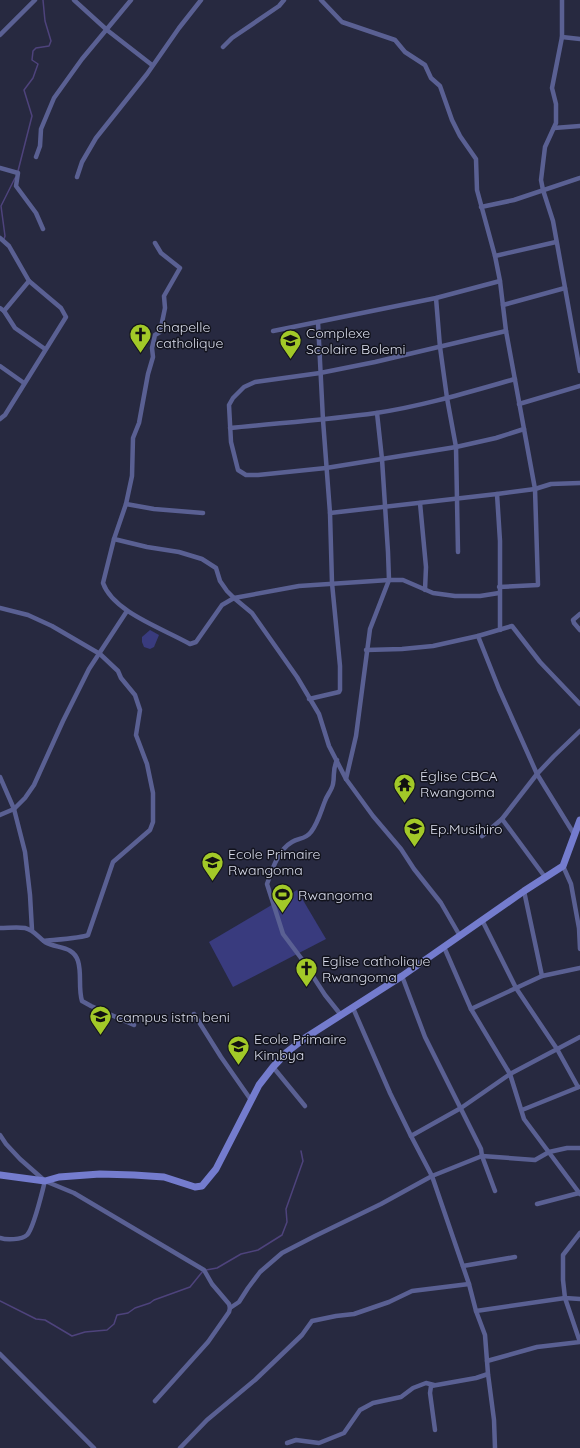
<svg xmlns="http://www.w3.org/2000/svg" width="580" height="1448" viewBox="0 0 580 1448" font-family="Quicksand,sans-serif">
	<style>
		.green { fill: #393b7e }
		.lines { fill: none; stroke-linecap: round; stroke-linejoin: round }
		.stream { stroke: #4e437c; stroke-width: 1.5 }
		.street { stroke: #5a6093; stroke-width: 4.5 }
		.secondary { stroke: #747cce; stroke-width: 7 }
		.labels { text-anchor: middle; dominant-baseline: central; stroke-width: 3; stroke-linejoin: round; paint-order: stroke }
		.poi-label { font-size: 14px; fill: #d9dceb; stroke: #12131d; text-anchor: start }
	</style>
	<rect width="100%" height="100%" fill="#272940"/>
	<g class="green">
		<polygon points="150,630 159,635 154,647 150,649 144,647 142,642 142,637"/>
		<polygon points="297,890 326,939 233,987 209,942"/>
	</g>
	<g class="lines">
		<g class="stream">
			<polyline points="18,171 32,116 24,90 33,78 38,64 32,60 33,51 36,48 49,46 51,41 45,21 43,0"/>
			<polyline points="4,239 5,236 1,206 15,178"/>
			<polyline points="206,1270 217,1268 241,1254 258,1250 282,1235 287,1222 286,1209 303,1161 301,1151"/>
			<polyline points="0,1301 36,1319 45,1320 72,1336 85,1332 107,1330 114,1324 117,1315 128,1313 135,1308 150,1303 154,1300 190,1287 203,1271"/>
		</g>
		<g class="street">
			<polyline points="74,0 107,30 152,65"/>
			<polyline points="321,0 342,22 395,40 405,52 425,65 431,78 440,86 452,120 460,136 476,159 477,190 495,256 500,281 506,331 535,489 538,585 499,587"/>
			<polyline points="562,0 562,37 552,88 556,104 556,123 545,147 541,180 543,190 553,221 580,371"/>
			<polyline points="0,35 35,0"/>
			<polyline points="562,37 580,39"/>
			<polyline points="223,47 232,38 279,6 284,0"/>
			<polyline points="554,128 580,126"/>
			<polyline points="36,157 40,146 41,129 54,98 82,59 131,0"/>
			<polyline points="0,168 18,173 16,186 36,213 43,229"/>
			<polyline points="77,177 82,162 96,138 147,74 179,28 201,0"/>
			<polyline points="481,207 514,200 580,178"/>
			<polyline points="0,238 9,246 29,281 61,308 66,317 5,415 0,419"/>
			<path d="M 155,243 L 161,253 L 180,268 L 164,296 L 165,308 L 160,332 L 155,335 L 152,348 L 153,357 L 148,374 L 139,423 L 133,438 L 132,476 L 126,504 L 114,539 L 103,583 C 113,612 164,629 190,644 L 196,642 L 222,605 L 234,598 L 252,613 L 297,677 L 319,714 L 329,746 L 346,779 L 373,816 L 401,849 L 414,869 L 441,903 L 460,936"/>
			<polyline points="495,256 556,242"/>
			<polyline points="436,298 440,347 447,398 456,447 458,552"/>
			<polyline points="503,305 565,288"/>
			<polyline points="0,308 4,311 15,328 45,349"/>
			<polyline points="4,311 29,281"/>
			<polyline points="273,331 436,298 500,281"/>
			<polyline points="506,331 375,362 320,373 255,382 244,387 233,398 229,405 231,442 238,470 246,475 258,475 326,468 456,447 496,438 524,429"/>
			<polyline points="0,366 24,383"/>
			<polyline points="519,404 580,386"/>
			<path d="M 230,428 C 278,423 327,420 376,413 C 423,406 469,392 515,379"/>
			<polyline points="497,494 500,541 500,630"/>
			<polyline points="420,503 426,567 425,590"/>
			<polyline points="126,504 154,509 203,513"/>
			<polyline points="330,513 497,494 535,489 551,484 580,483"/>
			<polyline points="114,539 147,547 179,552 202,559 216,568 220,581 227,591 234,598 299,586 389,580 403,580 433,593 455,596 480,596 499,593"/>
			<path d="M 0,608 L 28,615 L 52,626 L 100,654 L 118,671 L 121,678 L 135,695 L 140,710 L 136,735 L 147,764 L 153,793 L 153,822 L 150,830 L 113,862 L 88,935 C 83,938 52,940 44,941"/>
			<polyline points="580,614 573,620 574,623 580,630"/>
			<polyline points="366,650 402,649 433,646 478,636"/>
			<polyline points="309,699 339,692 340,690 340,666 332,583 330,513 323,420 318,322"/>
			<path d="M 337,760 C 332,771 335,774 333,784 C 332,790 327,795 325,801 C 321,811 318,823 311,832 C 306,839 299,838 292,842 C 278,850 272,870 267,884 L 283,934 L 301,958 L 325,995 L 341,1015"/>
			<polyline points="0,777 14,809 25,852 30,895 32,930"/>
			<polyline points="346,779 356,736 370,629 389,580 388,552 382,459 377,413"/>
			<polyline points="0,815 14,809 25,798 34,785 63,721 89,669 127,611"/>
			<polyline points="502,819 545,877"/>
			<polyline points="574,834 537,774 499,689 478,636 512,626 540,662 580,704"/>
			<polyline points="482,836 502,819 537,774 554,756 580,731"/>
			<polyline points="563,866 571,884 579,928 580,949"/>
			<polyline points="524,891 542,976"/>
			<polyline points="482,920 516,988 557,1049 578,1087"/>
			<path d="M 0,928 C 8,928 17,927 25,928 C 34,930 38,937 45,942 C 56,949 73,945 78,961 C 82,974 78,988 82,1001 L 91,1006 L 134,1025"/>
			<polyline points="444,947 471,1009 510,1074 524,1119 580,1194"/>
			<polyline points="402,976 425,1037 481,1149 482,1156 495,1191"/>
			<polyline points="353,1008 390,1093 411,1136 432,1176 469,1284 476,1311 485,1335 488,1374 494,1420 495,1448"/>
			<polyline points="471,1009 542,976 580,968"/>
			<polyline points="194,1014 221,1057 251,1100"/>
			<polyline points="273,1067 305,1106"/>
			<polyline points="522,1110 579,1087"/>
			<polyline points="0,1135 6,1144 20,1159 45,1181 74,1193 204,1270 212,1284 229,1304 230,1308"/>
			<polyline points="411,1136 461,1108 510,1074 580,1037"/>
			<polyline points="537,1204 579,1193"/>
			<path d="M 0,1238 C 6,1240 22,1240 27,1235 C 34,1228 42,1192 45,1181"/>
			<polyline points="463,1266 515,1257"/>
			<polyline points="476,1311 565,1298 580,1299"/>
			<polyline points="0,1354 94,1448"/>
			<polyline points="487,1361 537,1347 580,1342 565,1298 563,1280 563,1255 580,1233"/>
			<polyline points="155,1401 208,1342 229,1312 230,1308 239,1302 248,1288 260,1272 282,1253 315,1236 381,1204 432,1176 482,1156 535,1160 549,1152 567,1148 580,1148"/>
			<polyline points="435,1430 430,1393 431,1386 476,1378 488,1374"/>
			<polyline points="287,1443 296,1440 319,1443 344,1433 360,1410 373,1403 401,1397 413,1388 426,1383 434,1385"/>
			<polyline points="180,1448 207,1420 255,1380 302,1335 312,1321 336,1316 354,1314 389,1302 412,1291 469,1284"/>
		</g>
		<polyline class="secondary" points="0,1175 45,1181 59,1177 100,1174 134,1175 164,1177 195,1187 202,1186 216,1169 259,1085 273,1067 287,1052 305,1038 402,976 524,891 563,866 580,820"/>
	</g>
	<defs>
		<symbol id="church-pin" viewBox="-11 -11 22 30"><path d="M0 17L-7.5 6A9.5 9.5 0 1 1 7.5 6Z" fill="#a2c928" stroke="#12131d"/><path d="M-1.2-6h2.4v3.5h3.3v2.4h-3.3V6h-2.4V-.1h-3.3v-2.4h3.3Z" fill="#111"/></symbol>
		<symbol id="school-pin" viewBox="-11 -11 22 30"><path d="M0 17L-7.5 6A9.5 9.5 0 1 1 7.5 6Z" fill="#a2c928" stroke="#12131d"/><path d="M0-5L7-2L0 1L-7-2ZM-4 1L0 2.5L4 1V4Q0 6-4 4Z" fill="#111"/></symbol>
		<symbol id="temple-pin" viewBox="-11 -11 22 30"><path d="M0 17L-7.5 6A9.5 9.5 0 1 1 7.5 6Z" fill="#a2c928" stroke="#12131d"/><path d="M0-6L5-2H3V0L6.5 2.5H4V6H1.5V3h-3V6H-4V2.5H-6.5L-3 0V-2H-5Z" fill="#111"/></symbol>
		<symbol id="stadium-pin" viewBox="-11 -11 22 30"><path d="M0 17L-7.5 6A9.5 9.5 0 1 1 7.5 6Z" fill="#a2c928" stroke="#12131d"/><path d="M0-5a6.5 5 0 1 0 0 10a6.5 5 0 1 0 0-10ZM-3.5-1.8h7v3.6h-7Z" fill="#111"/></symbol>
		<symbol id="university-pin" viewBox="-11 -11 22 30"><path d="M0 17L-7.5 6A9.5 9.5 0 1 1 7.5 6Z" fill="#a2c928" stroke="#12131d"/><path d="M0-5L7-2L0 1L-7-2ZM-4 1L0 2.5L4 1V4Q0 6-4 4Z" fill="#111"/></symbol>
	</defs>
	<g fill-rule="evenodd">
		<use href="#church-pin" x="128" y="322" width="25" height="34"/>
		<use href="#school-pin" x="278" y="328" width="25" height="34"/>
		<use href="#temple-pin" x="392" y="772" width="25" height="34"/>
		<use href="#school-pin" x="402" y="816" width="25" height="34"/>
		<use href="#school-pin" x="200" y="850" width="25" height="34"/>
		<use href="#stadium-pin" x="270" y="882" width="25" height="34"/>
		<use href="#church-pin" x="294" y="956" width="25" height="34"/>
		<use href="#university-pin" x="88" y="1004" width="25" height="34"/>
		<use href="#school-pin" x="226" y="1034" width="25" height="34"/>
	</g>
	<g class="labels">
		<g class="poi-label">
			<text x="156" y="327">chapelle<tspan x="156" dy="16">catholique</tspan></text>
			<text x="306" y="333">Complexe<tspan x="306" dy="16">Scolaire Bolemi</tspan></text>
			<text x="420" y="776">Église CBCA<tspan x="420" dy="16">Rwangoma</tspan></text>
			<text x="430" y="829">Ep.Musihiro</text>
			<text x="228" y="854">Ecole Primaire<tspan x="228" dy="16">Rwangoma</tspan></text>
			<text x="298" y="895">Rwangoma</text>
			<text x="322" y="961">Eglise catholique<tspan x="322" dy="16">Rwangoma</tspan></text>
			<text x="116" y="1017">campus istm beni</text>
			<text x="254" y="1039">Ecole Primaire<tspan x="254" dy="16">Kimbya</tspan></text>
		</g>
	</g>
</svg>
